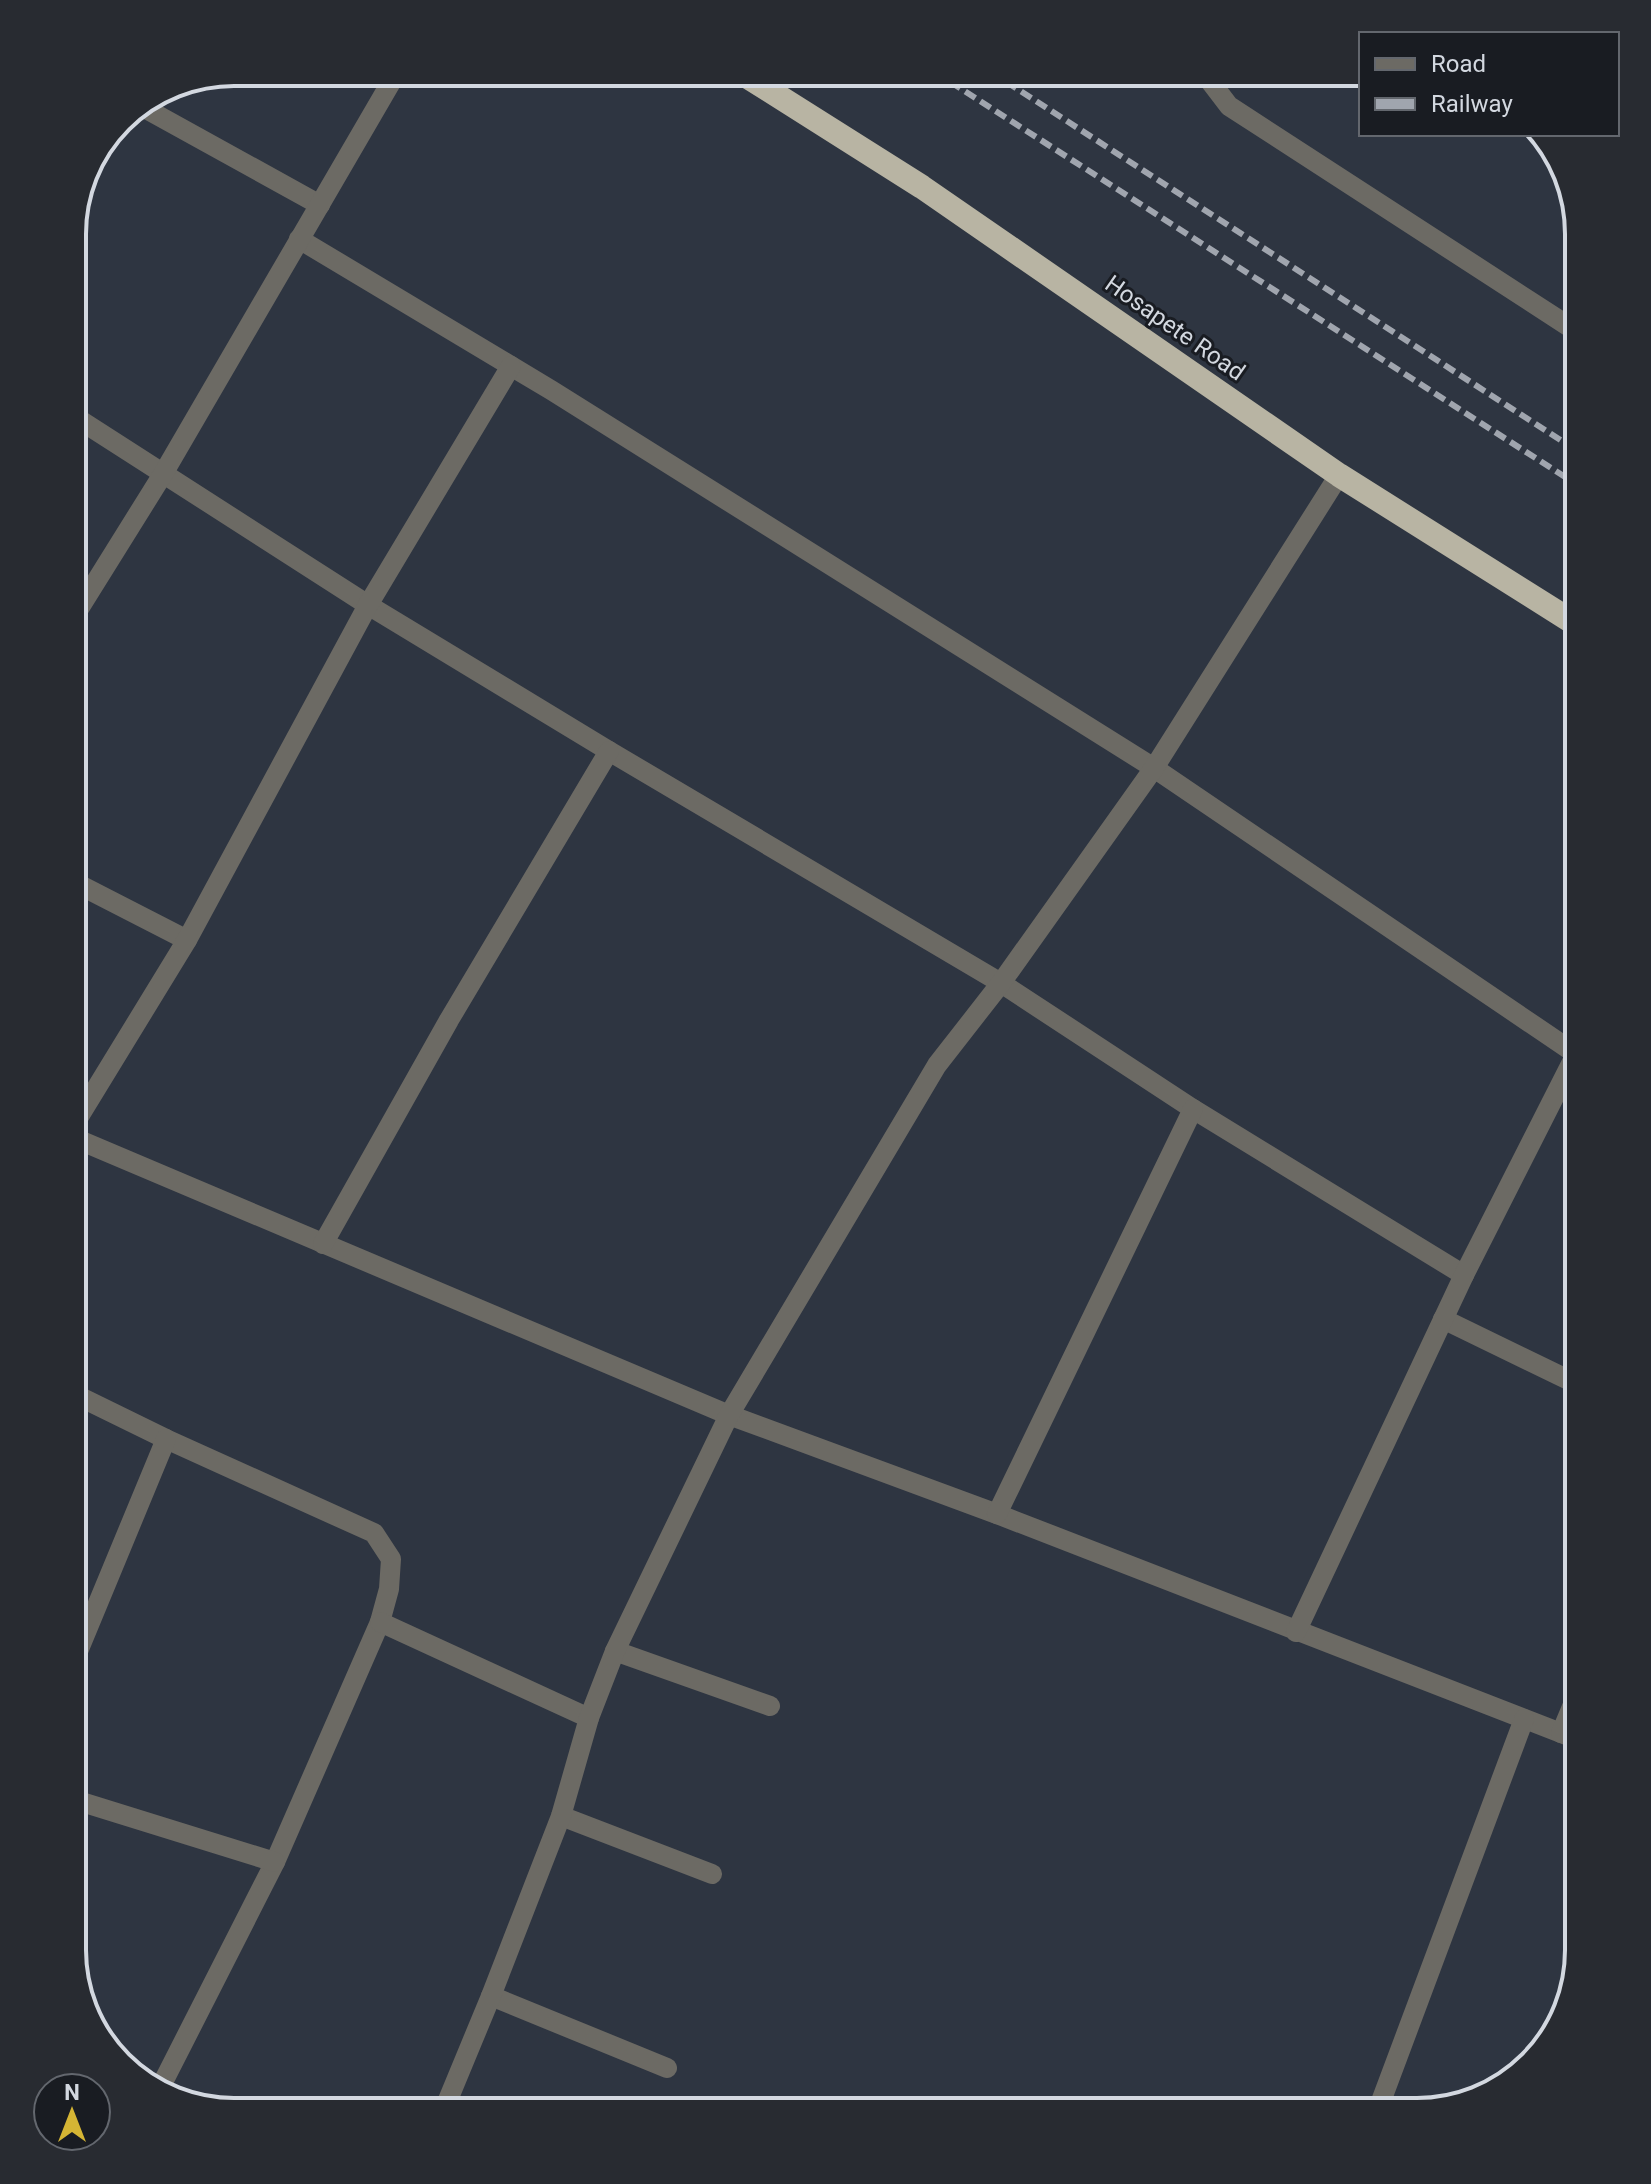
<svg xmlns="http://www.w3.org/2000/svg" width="1651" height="2184" viewBox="0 0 1651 2184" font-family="Roboto,sans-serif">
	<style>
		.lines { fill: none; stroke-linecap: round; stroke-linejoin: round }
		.minor { stroke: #6c6a64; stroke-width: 20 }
		.highway { stroke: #b8b4a3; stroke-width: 24 }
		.rail { stroke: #a0a5ae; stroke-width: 6; stroke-dasharray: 12 6; stroke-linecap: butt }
		.labels { text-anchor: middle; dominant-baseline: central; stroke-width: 6; stroke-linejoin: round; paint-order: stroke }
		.street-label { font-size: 24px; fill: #d3d8e0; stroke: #191c22 }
		.rim { fill: none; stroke: #d3d8e0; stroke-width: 4 }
	</style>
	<rect width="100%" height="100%" fill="#2e3541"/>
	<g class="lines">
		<g class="minor">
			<polyline points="1203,72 1229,106 1579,333"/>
			<polyline points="139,105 320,205"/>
			<polyline points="299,239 551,390 1154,768 1579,1056"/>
			<polyline points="72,415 368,605 609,751 1001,983 1193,1109 1464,1275"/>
			<polyline points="72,620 163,474 397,72"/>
			<polyline points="72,881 187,940"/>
			<polyline points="72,1128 187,940 368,605 511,366"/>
			<polyline points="72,1137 729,1415 997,1514 1579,1740"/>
			<polyline points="323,1244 449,1020 609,751"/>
			<polyline points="1443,1319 1579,1385"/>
			<polyline points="72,1393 166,1439 374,1533 391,1559 389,1589 380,1622 275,1862 158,2092"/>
			<polyline points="997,1514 1193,1109"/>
			<polyline points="380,1622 589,1718"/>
			<polyline points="1296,1632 1464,1275 1576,1054"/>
			<polyline points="615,1651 770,1706"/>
			<polyline points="72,1666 166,1439"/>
			<polyline points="1561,1733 1579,1690"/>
			<polyline points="72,1799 275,1862"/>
			<polyline points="561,1816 712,1874"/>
			<polyline points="491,1996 667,2068"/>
			<polyline points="443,2112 491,1996 561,1816 589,1718 615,1651 729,1415 937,1065 1001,983 1154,768 1339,475"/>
			<polyline points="1377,2112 1524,1719"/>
		</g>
		<polyline class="highway" points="740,72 922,187 1339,475 1579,626"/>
		<g class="rail">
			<polyline points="935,72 1579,486"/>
			<polyline points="991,72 1579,452"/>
		</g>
	</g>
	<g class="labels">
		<g class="street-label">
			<text transform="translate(1175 328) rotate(35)">Hosapete Road</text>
		</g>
	</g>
	<path d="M0 0H1651V2184H0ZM234 86H1417A148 148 0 0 1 1565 234V1950A148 148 0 0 1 1417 2098H234A148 148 0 0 1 86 1950V234A148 148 0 0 1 234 86Z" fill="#282b31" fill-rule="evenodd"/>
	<path class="rim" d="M234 86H1417A148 148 0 0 1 1565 234V1950A148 148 0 0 1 1417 2098H234A148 148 0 0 1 86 1950V234A148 148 0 0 1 234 86Z"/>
	<rect x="1359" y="32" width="260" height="104" fill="#191c22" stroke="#63676e" stroke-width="2"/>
	<rect x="1375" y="58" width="40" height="12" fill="#6c6a64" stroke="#63676e" stroke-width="2"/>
	<text x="1431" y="72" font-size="24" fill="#d3d8e0">Road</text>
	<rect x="1375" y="98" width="40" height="12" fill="#a0a5ae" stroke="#63676e" stroke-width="2"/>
	<text x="1431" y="112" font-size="24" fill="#d3d8e0">Railway</text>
	<g transform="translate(72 2112)"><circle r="38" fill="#191c22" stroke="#63676e" stroke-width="2"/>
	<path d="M0-6L14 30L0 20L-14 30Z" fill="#d5b534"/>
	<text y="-12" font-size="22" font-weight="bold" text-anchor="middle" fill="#d3d8e0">N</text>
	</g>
</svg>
